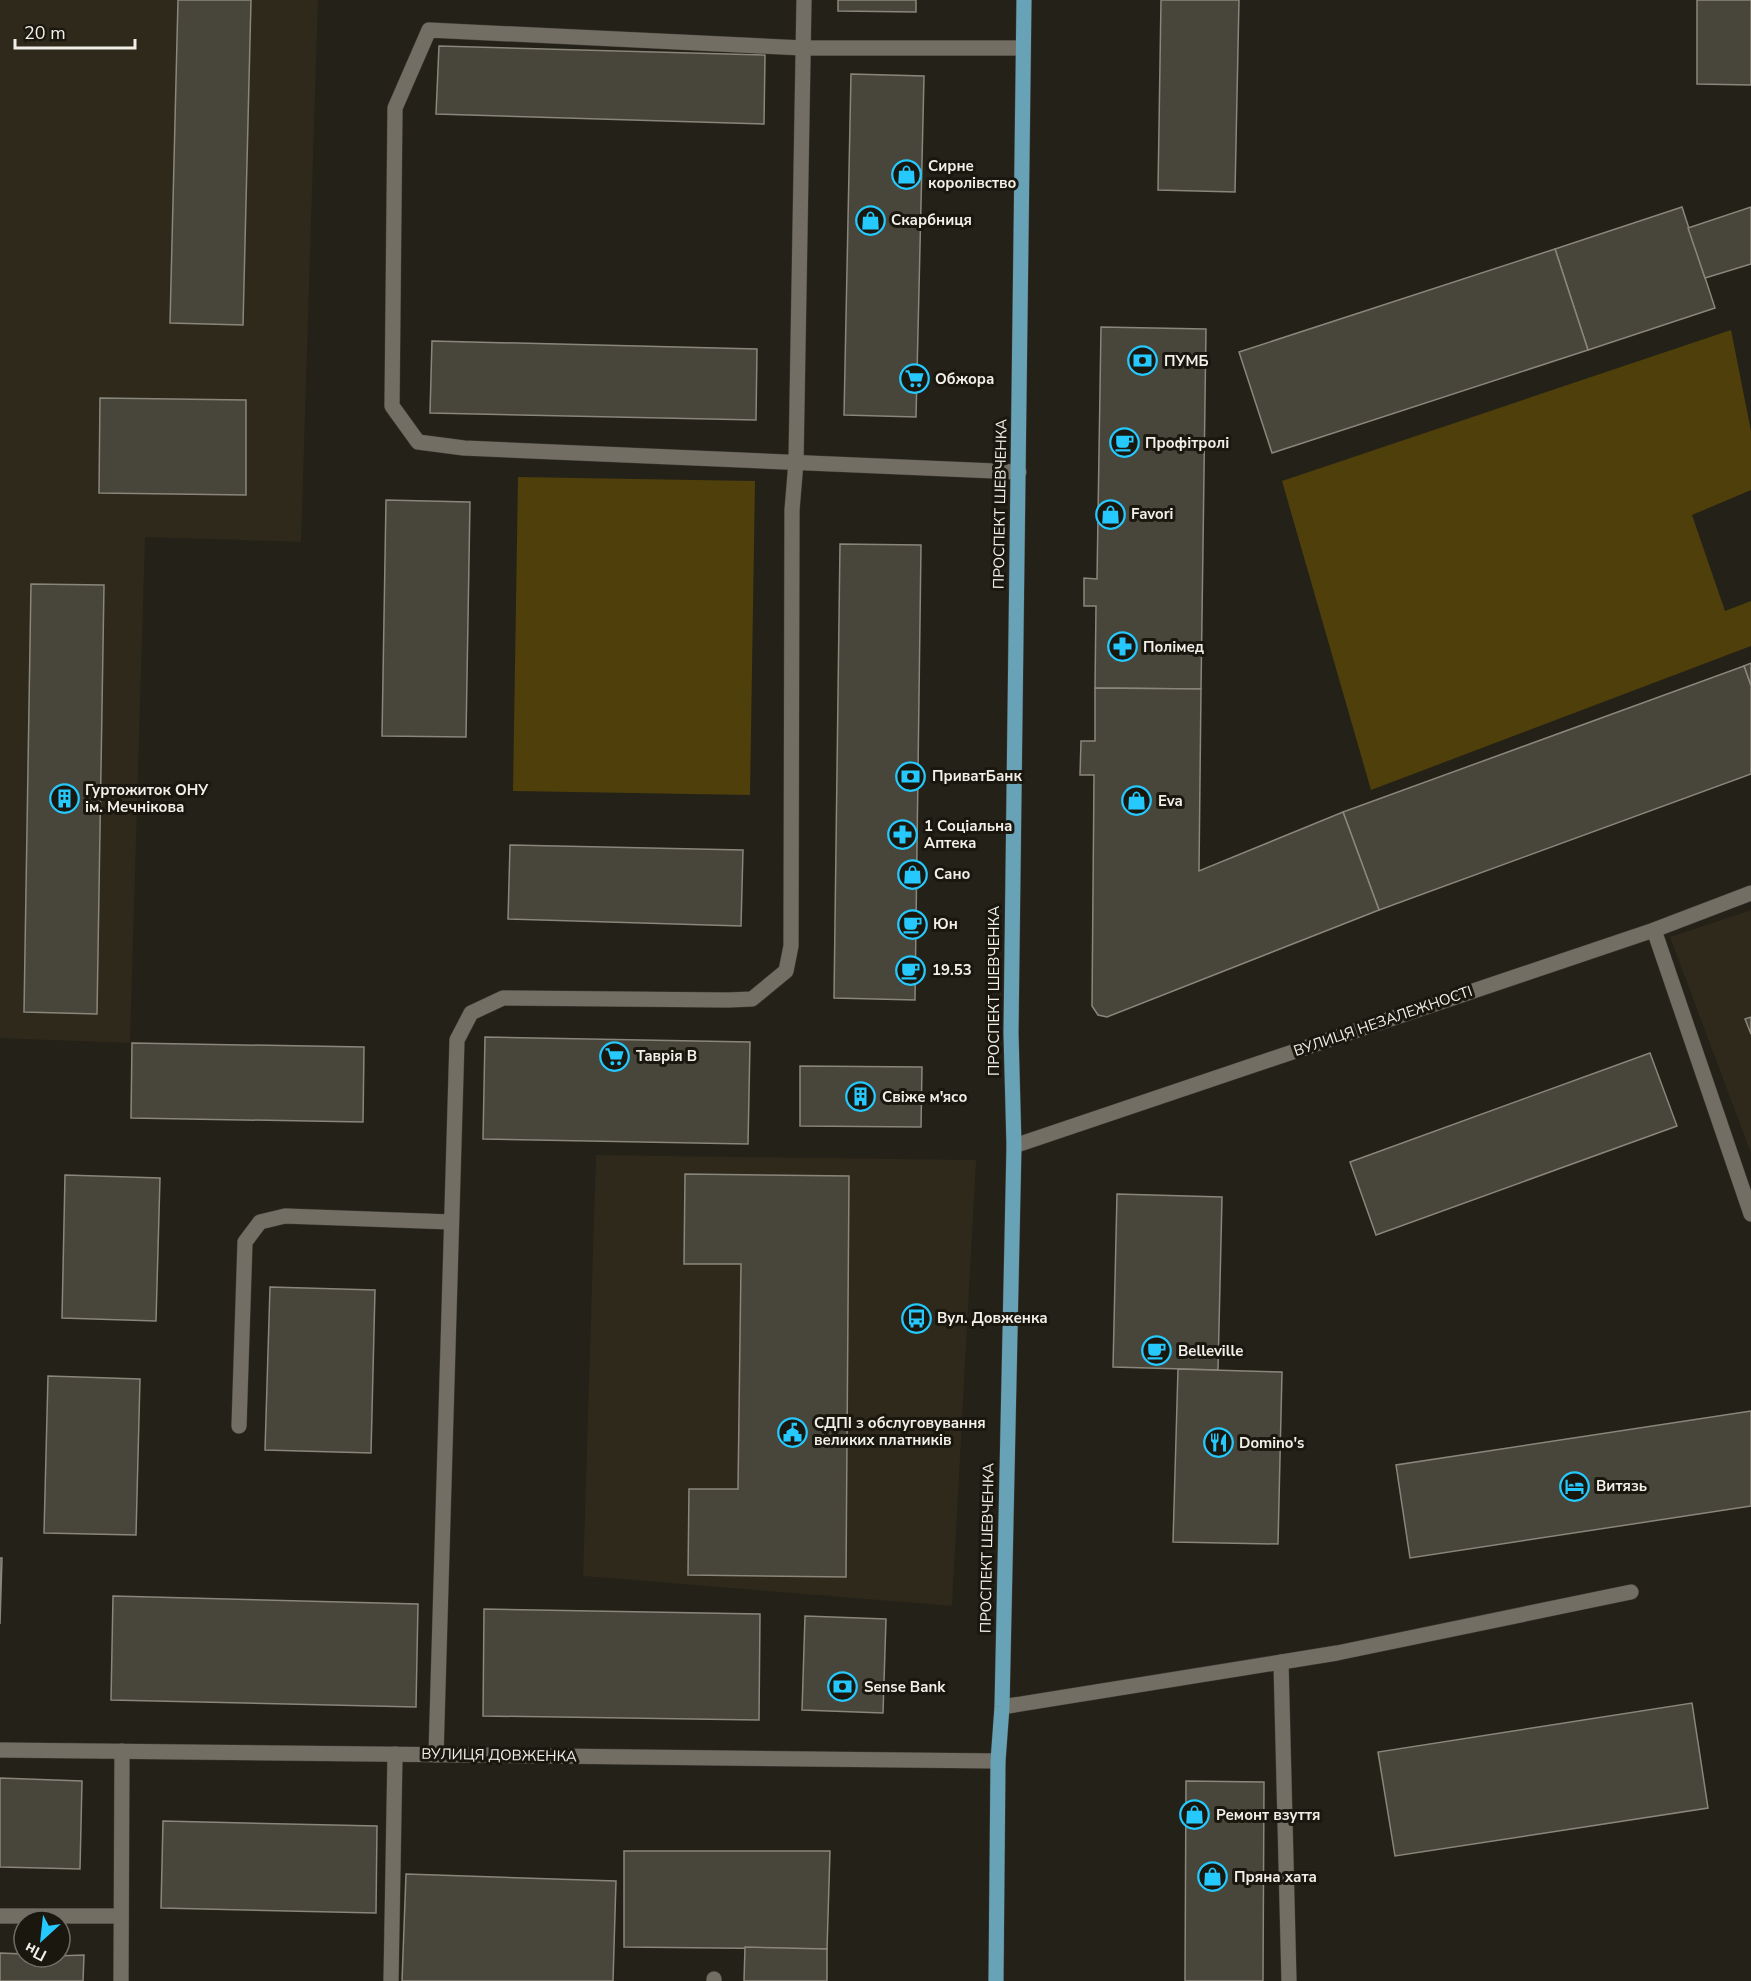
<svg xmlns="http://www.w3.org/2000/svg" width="1751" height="1981" viewBox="0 0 1751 1981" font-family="'Nunito Sans',sans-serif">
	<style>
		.built { fill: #2e291a }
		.green { fill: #4e3f0b }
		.building { fill: #48453b; stroke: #8a867b; stroke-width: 1.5 }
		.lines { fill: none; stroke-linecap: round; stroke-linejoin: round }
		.minor-casing { stroke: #3f3c36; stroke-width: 16 }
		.major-casing { stroke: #3f3c36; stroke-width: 16 }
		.minor { stroke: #726e64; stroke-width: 15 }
		.major { stroke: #68a2b6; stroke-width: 15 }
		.labels { text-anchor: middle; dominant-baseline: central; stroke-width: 6; stroke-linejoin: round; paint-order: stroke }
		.poi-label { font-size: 15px; font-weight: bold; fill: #f1efe8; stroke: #1a170f; text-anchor: start }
		.street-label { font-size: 15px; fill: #f1efe8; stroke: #1a170f }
	</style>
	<rect width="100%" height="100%" fill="#242118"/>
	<g class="built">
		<polygon points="0,0 318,0 301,542 145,537 130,1043 0,1038"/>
		<polygon points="1751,910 1751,1153 1670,937"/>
		<polygon points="596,1155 976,1160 952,1606 583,1576"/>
	</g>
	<g class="green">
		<polygon points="1731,330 1751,431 1751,490 1692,515 1725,611 1751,601 1751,646 1371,790 1282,481"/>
		<polygon points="518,477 755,481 750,795 513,791"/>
	</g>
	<g class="building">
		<polygon points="178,0 251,0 243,325 170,323"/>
		<polygon points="838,0 916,0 916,12 838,11"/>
		<polygon points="1161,0 1239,0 1235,192 1158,190"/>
		<polygon points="1697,0 1751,0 1751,85 1697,84"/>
		<polygon points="439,46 765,55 764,124 436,114"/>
		<polygon points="851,74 924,76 916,417 844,415"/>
		<polygon points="1682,207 1715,308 1588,350 1555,249"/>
		<polygon points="1751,207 1751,264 1705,278 1688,228"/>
		<polygon points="1555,249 1588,350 1272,453 1239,352"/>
		<polygon points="1101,327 1206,329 1201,689 1095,688 1096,606 1084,606 1084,578 1097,579"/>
		<polygon points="432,341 757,349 756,420 430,413"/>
		<polygon points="100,398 246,400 246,495 99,493"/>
		<polygon points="386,500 470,502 466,737 382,736"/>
		<polygon points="840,544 921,545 915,1000 834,998"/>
		<polygon points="31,584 104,585 97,1014 24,1012"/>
		<polygon points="1751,663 1751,686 1744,666"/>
		<polygon points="1744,666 1751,686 1751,774 1379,910 1343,812"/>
		<polygon points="1095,688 1201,689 1199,871 1343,812 1379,910 1107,1017 1098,1015 1092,1006 1094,775 1080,775 1081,741 1095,741"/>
		<polygon points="510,845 743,850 741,926 508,919"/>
		<polygon points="1751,1017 1751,1034 1745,1019"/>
		<polygon points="485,1037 750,1042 748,1144 483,1139"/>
		<polygon points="132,1043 364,1047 363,1122 131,1118"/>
		<polygon points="1650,1053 1677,1126 1376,1235 1350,1162"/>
		<polygon points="800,1066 922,1067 921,1127 800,1126"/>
		<polygon points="685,1174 849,1176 846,1577 688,1575 689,1489 738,1489 741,1264 684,1264"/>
		<polygon points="65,1175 160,1178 156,1321 62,1318"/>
		<polygon points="1117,1194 1222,1197 1218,1370 1113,1367"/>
		<polygon points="270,1287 375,1290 371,1453 265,1450"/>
		<polygon points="1178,1369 1282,1372 1278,1544 1173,1542"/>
		<polygon points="48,1376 140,1379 136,1535 44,1533"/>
		<polygon points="1751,1411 1751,1506 1410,1558 1396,1465"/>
		<polygon points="0,1558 2,1558 0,1624"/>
		<polygon points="113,1596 418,1604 416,1707 111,1700"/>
		<polygon points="484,1609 760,1614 759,1720 483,1716"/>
		<polygon points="805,1616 886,1619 883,1713 802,1710"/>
		<polygon points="1692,1703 1708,1808 1395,1856 1378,1752"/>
		<polygon points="0,1778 82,1781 80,1869 0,1867"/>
		<polygon points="1186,1781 1264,1782 1263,1981 1185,1981"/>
		<polygon points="163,1821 377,1826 376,1913 161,1908"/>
		<polygon points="624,1851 830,1851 827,1949 624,1947"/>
		<polygon points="406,1874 616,1881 613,1981 402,1981"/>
		<polygon points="745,1947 827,1949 827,1981 744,1981"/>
		<polygon points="0,1953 24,1954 24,1957 84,1955 83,1981 0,1981"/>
	</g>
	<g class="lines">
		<defs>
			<g id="minor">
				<polyline points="1019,472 464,448 418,442 392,406 395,108 429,30 803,48 1023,48"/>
				<polyline points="1654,930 1751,1214"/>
				<polyline points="1014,1146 1654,930 1751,893"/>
				<polyline points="239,1426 245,1242 260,1222 285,1216 451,1222"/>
				<polyline points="1281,1662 1289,1981"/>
				<polyline points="1002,1707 1337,1653 1631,1592"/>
				<polyline points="0,1750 998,1761"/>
				<polyline points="436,1755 457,1040 471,1013 503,998 728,1000 752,999 786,971 791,946 792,510 796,462 804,0"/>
				<polyline points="0,1916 121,1916"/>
				<polyline points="121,1981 122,1751"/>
				<polyline points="391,1981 395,1754"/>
				<polyline points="714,1981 714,1979"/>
			</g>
			<polyline id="major" points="996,1981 998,1761 1002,1707 1014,1146 1011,1033 1024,0"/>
		</defs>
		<use href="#minor" class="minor-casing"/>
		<use href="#major" class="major-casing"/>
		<use href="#minor" class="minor"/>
		<use href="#major" class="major"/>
	</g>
	<defs>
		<symbol id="shop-ring" viewBox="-11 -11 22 22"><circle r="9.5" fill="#1a170f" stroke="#25c9fe" stroke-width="1.5"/><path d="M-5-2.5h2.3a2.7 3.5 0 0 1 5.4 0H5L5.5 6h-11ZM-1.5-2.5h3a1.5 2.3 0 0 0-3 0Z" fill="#25c9fe"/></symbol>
		<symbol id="bank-ring" viewBox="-11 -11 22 22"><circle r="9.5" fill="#1a170f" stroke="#25c9fe" stroke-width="1.5"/><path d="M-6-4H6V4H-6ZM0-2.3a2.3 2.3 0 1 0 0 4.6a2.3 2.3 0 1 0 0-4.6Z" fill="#25c9fe"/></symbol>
		<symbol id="supermarket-ring" viewBox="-11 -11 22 22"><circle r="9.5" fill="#1a170f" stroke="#25c9fe" stroke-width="1.5"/><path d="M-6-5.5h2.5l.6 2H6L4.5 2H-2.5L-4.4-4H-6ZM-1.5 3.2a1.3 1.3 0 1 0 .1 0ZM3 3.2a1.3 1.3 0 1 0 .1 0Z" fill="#25c9fe"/></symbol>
		<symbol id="cafe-ring" viewBox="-11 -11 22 22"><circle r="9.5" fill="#1a170f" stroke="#25c9fe" stroke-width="1.5"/><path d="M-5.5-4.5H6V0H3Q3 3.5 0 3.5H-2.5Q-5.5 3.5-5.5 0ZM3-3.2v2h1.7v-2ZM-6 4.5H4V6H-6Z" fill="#25c9fe"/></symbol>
		<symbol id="pharmacy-ring" viewBox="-11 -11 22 22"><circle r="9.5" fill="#1a170f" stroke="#25c9fe" stroke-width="1.5"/><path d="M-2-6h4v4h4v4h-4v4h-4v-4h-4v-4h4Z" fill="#25c9fe"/></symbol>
		<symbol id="building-ring" viewBox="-11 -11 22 22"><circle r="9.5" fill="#1a170f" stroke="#25c9fe" stroke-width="1.5"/><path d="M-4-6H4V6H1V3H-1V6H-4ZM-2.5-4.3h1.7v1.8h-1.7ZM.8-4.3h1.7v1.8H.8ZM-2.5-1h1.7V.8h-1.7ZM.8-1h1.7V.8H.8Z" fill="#25c9fe"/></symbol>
		<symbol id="bus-ring" viewBox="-11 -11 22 22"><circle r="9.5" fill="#1a170f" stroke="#25c9fe" stroke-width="1.5"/><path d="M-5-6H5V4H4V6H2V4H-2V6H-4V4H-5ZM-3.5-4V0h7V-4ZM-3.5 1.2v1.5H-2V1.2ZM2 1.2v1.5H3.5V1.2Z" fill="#25c9fe"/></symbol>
		<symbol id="civic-ring" viewBox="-11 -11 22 22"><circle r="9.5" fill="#1a170f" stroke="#25c9fe" stroke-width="1.5"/><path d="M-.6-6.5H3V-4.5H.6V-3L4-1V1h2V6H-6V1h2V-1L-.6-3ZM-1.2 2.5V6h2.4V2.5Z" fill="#25c9fe"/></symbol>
		<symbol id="restaurant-ring" viewBox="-11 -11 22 22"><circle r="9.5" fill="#1a170f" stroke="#25c9fe" stroke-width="1.5"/><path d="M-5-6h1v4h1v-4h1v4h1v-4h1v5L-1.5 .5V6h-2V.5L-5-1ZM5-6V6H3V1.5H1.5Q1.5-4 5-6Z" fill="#25c9fe"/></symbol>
		<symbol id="hotel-ring" viewBox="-11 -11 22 22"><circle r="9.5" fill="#1a170f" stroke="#25c9fe" stroke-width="1.5"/><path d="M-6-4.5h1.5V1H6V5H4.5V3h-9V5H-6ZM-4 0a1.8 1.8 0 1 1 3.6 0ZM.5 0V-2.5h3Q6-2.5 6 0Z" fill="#25c9fe"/></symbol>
	</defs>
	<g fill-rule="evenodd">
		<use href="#shop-ring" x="890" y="158" width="33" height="33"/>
		<use href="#shop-ring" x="854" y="204" width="33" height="33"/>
		<use href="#bank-ring" x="1126" y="344" width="33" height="33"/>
		<use href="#supermarket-ring" x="898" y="362" width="33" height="33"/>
		<use href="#cafe-ring" x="1108" y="426" width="33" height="33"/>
		<use href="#shop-ring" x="1094" y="498" width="33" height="33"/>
		<use href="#pharmacy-ring" x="1106" y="630" width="33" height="33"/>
		<use href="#bank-ring" x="894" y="760" width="33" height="33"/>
		<use href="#building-ring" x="48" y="782" width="33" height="33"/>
		<use href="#shop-ring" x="1120" y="784" width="33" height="33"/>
		<use href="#pharmacy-ring" x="886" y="818" width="33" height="33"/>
		<use href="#shop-ring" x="896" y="858" width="33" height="33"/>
		<use href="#cafe-ring" x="896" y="908" width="33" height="33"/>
		<use href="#cafe-ring" x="894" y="954" width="33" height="33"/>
		<use href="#supermarket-ring" x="598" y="1040" width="33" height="33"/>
		<use href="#building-ring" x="844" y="1080" width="33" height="33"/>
		<use href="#bus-ring" x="900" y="1302" width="33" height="33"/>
		<use href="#cafe-ring" x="1140" y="1334" width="33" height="33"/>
		<use href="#civic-ring" x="776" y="1416" width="33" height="33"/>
		<use href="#restaurant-ring" x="1202" y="1426" width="33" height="33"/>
		<use href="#hotel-ring" x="1558" y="1470" width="33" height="33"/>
		<use href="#bank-ring" x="826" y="1670" width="33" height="33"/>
		<use href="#shop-ring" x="1178" y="1798" width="33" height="33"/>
		<use href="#shop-ring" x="1196" y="1860" width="33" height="33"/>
	</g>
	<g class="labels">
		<g class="poi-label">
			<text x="928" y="166">Сирне<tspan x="928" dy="17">королівство</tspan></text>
			<text x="891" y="220">Скарбниця</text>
			<text x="1164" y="361">ПУМБ</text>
			<text x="935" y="379">Обжора</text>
			<text x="1145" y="443">Профітролі</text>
			<text x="1131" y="514">Favori</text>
			<text x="1143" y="647">Полімед</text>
			<text x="932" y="776">ПриватБанк</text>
			<text x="85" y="790">Гуртожиток ОНУ<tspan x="85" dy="17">ім. Мечнікова</tspan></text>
			<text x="1158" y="801">Eva</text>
			<text x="924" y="826">1 Соціальна<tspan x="924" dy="17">Аптека</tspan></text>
			<text x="934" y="874">Сано</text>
			<text x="933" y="924">Юн</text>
			<text x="932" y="970">19.53</text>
			<text x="636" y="1056">Таврія В</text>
			<text x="882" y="1097">Свіже м'ясо</text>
			<text x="937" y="1318">Вул. Довженка</text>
			<text x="1178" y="1351">Belleville</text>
			<text x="814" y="1423">СДПІ з обслуговування<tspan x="814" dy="17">великих платників</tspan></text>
			<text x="1239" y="1443">Domino's</text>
			<text x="1596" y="1486">Витязь</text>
			<text x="864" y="1687">Sense Bank</text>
			<text x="1216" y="1815">Ремонт взуття</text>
			<text x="1234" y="1877">Пряна хата</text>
		</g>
		<g class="street-label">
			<text transform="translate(1000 504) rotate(-89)">ПРОСПЕКТ ШЕВЧЕНКА</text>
			<text transform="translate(994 991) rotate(-90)">ПРОСПЕКТ ШЕВЧЕНКА</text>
			<text transform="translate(1383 1021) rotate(-19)">ВУЛИЦЯ НЕЗАЛЕЖНОСТІ</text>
			<text transform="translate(987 1548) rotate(-89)">ПРОСПЕКТ ШЕВЧЕНКА</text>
			<text transform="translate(499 1755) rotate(1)">ВУЛИЦЯ ДОВЖЕНКА</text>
		</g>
	</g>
	<g transform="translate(42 1939) rotate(207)"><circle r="28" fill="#1a170f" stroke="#706d66" stroke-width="1.5"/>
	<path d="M0-4.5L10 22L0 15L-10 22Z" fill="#25c9fe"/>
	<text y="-9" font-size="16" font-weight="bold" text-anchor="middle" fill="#f1efe8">Пн</text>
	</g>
	<path d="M15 39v9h120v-9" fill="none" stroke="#f1efe8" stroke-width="3"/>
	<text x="24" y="39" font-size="18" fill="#f1efe8" stroke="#1a170f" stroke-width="4.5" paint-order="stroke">20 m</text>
</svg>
